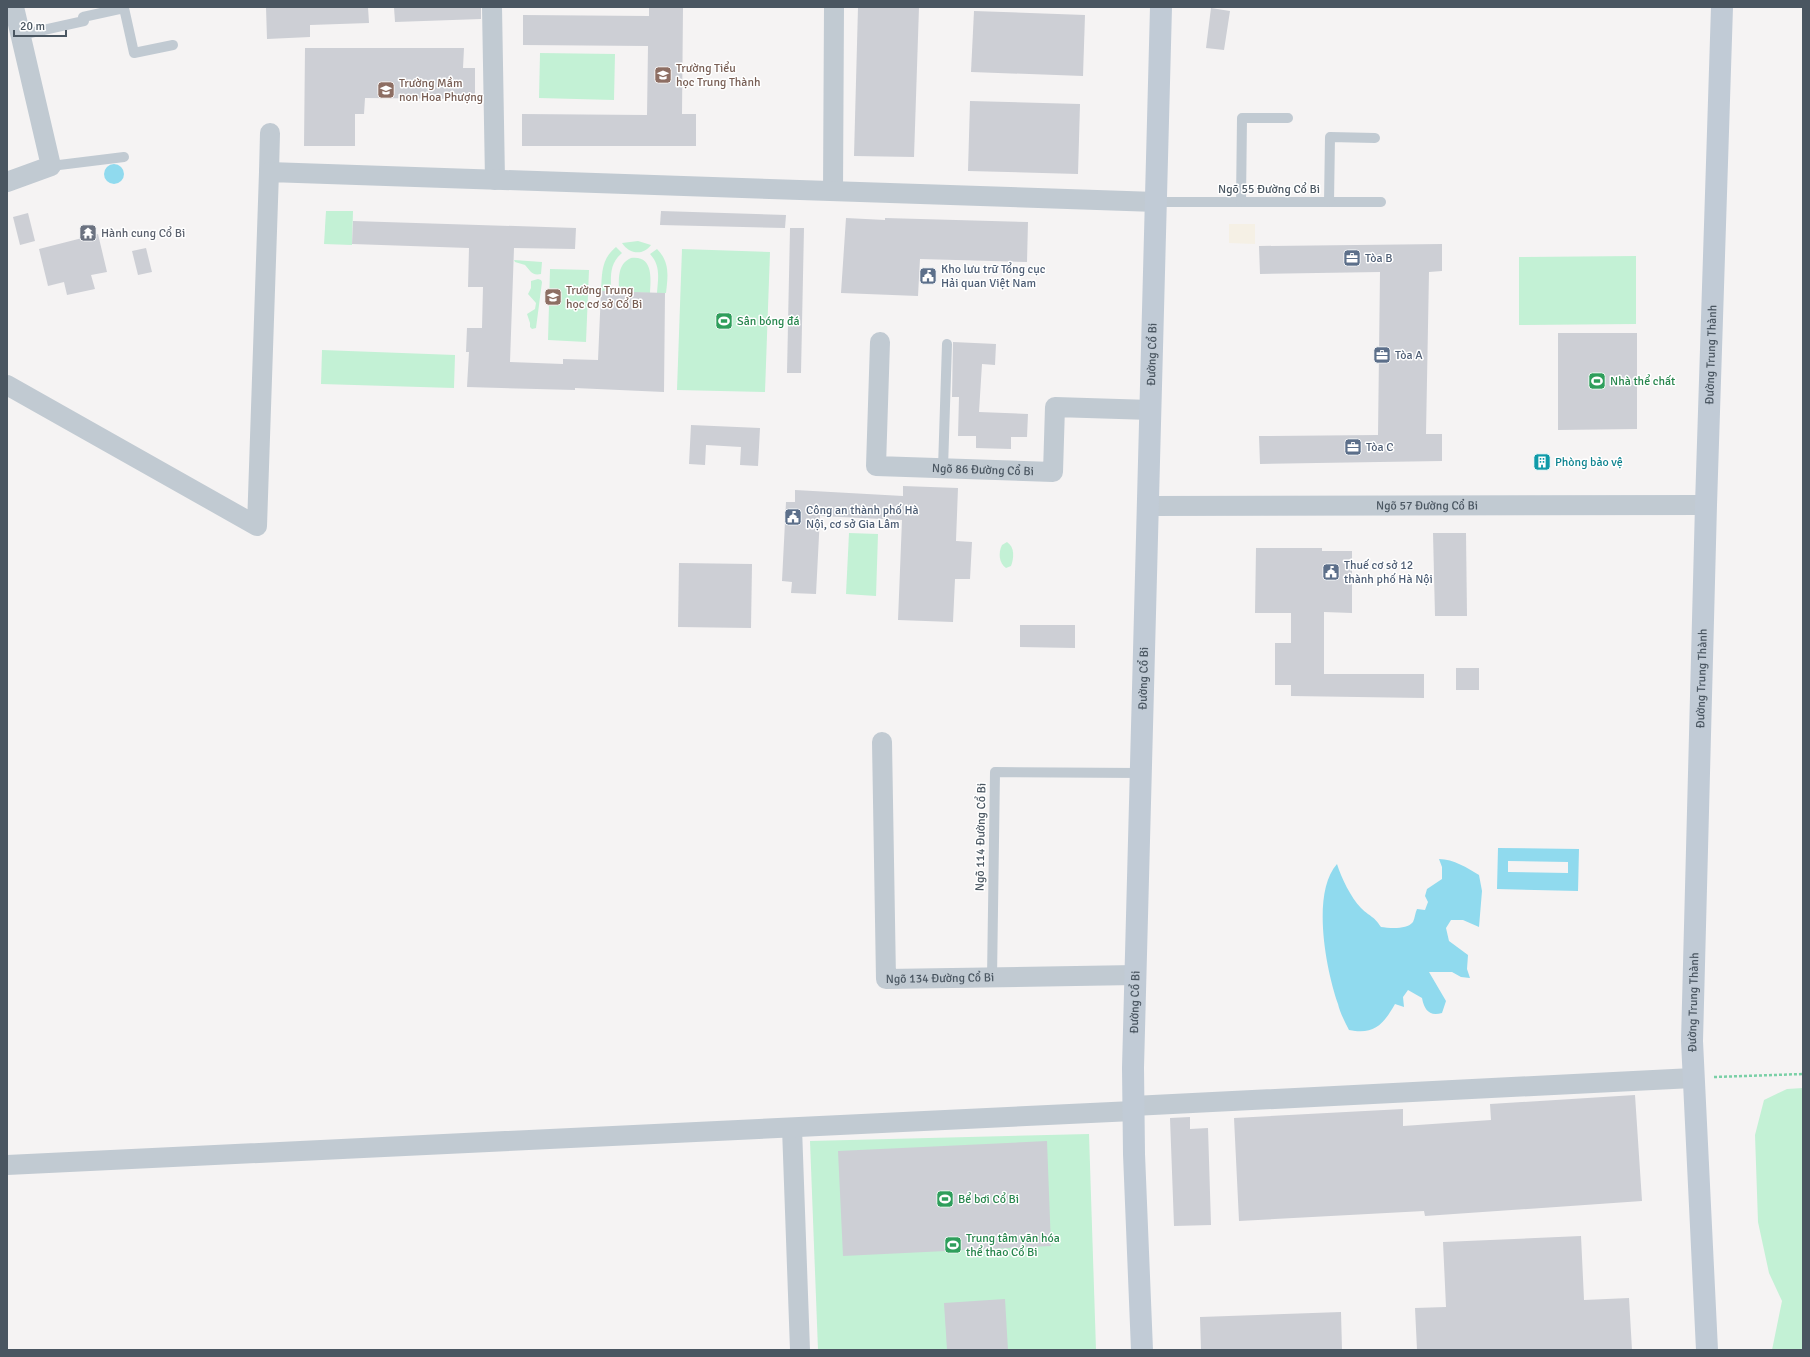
<svg xmlns="http://www.w3.org/2000/svg" width="1810" height="1357" viewBox="0 0 1810 1357" font-family="Signika,sans-serif">
	<style>
		.green { fill: #c3f1d5 }
		.sand { fill: #f5f0e5 }
		.water { fill: #90daee; fill-rule: evenodd }
		.building { fill: #cdcfd5 }
		.lines { fill: none; stroke-linecap: round; stroke-linejoin: round }
		.path { stroke: #7ad0a6; stroke-width: 2.5; stroke-dasharray: 3 2; stroke-linecap: butt }
		.lane { stroke: #c1cad2; stroke-width: 10 }
		.street { stroke: #c1cad2; stroke-width: 20 }
		.secondary { stroke: #c1cbd6; stroke-width: 22 }
		.labels { text-anchor: middle; dominant-baseline: central; stroke-width: 3; stroke-linejoin: round; paint-order: stroke }
		.education-label { font-size: 12px; fill: #785e54; stroke: #fff; text-anchor: start }
		.street-label { font-size: 12px; fill: #4a5661; stroke: #fff }
		.worship-label { font-size: 12px; fill: #5b616d; stroke: #fff; text-anchor: start }
		.service-label { font-size: 12px; fill: #4e5e75; stroke: #fff; text-anchor: start }
		.leisure-label { font-size: 12px; fill: #27864d; stroke: #fff; text-anchor: start }
		.culture-label { font-size: 12px; fill: #0d838f; stroke: #fff; text-anchor: start }
	</style>
	<rect width="100%" height="100%" fill="#f5f3f3"/>
	<g class="green">
		<polygon points="540,53 615,54 614,100 539,98"/>
		<polygon points="326,211 353,211 352,245 324,244"/>
		<path d="M 638,241 L 651,245 C 643,256 629,254 622,243 Z"/>
		<path d="M 616,247 L 622,253 C 609,264 611,276 611,292 L 601,291 C 602,274 601,259 616,247 Z"/>
		<path d="M 657,249 C 670,262 668,276 666,293 L 657,293 C 658,278 661,266 650,254 Z"/>
		<polygon points="682,249 770,252 765,392 677,390"/>
		<polygon points="1636,256 1636,324 1519,325 1519,257"/>
		<path d="M 631,258 C 653,255 651,278 650,293 L 619,292 C 619,279 617,264 631,258 Z"/>
		<path d="M 514,260 L 542,262 L 541,274 C 531,276 530,270 525,265 L 515,262 Z"/>
		<polygon points="550,269 589,270 586,342 548,340"/>
		<polygon points="538,279 541,280 542,282 536,328 532,329 530,327 530,323 527,314 535,309 536,303 528,294 531,288 531,281"/>
		<polygon points="322,350 455,355 454,388 321,384"/>
		<polygon points="849,533 878,534 876,596 846,594"/>
		<path d="M 1007,542 C 1015,547 1014,558 1011,566 L 1006,568 C 999,563 998,553 1002,545 Z"/>
		<polygon points="1803,1088 1803,1350 1772,1350 1782,1301 1769,1273 1758,1222 1755,1135 1764,1100 1787,1089"/>
		<polygon points="1089,1134 1096,1350 818,1350 810,1141"/>
	</g>
	<polygon class="sand" points="1229,224 1255,224 1255,244 1229,243"/>
	<g class="water">
		<circle cx="114" cy="174" r="10"/>
		<path d="M 1498,848 L 1579,849 L 1578,891 L 1497,889 ZM 1508,861 L 1568,862 L 1568,873 L 1508,872 Z"/>
		<path d="M 1439,859 C 1454,859 1467,868 1479,875 L 1482,891 L 1479,927 L 1463,920 L 1451,920 L 1446,928 L 1449,941 L 1468,955 L 1467,969 L 1470,978 L 1461,977 L 1452,972 L 1429,972 L 1446,1001 L 1442,1013 C 1429,1017 1424,1009 1422,998 L 1408,990 L 1403,997 L 1404,1007 L 1395,1004 C 1383,1025 1374,1035 1349,1030 C 1345,1022 1340,1013 1338,1004 C 1326,970 1311,893 1337,864 C 1341,877 1351,898 1361,908 C 1370,917 1373,915 1381,927 C 1389,928 1407,930 1413,922 C 1415,918 1415,913 1417,909 L 1425,910 L 1428,902 L 1425,896 L 1427,889 L 1442,879 L 1442,867 Z"/>
	</g>
	<g class="building">
		<polygon points="266,7 368,7 369,23 310,25 310,37 267,39"/>
		<polygon points="394,7 481,7 481,19 395,22"/>
		<polygon points="649,7 683,7 682,114 696,114 696,146 522,146 522,114 647,115 648,46 523,45 523,15 649,16"/>
		<polygon points="858,7 919,7 914,157 854,156"/>
		<polygon points="1211,8 1230,11 1224,50 1206,48"/>
		<polygon points="974,11 1085,15 1083,76 971,72"/>
		<polygon points="305,48 464,48 463,68 475,68 475,99 365,98 364,114 355,114 355,146 304,146"/>
		<polygon points="970,101 1080,104 1078,174 968,171"/>
		<polygon points="661,211 786,215 785,228 660,225"/>
		<polygon points="28,213 35,241 20,245 13,217"/>
		<polygon points="846,218 885,220 885,218 1028,222 1027,262 920,259 918,296 841,293"/>
		<polygon points="353,221 576,228 575,249 514,248 510,362 563,364 563,359 598,360 601,291 665,293 664,392 575,388 575,390 467,387 469,352 466,352 467,328 482,328 483,287 468,287 469,248 352,244"/>
		<polygon points="790,228 804,228 801,373 787,373"/>
		<polygon points="98,234 107,272 91,275 95,289 67,295 64,282 48,286 39,249"/>
		<polygon points="1442,244 1442,271 1429,272 1426,434 1442,434 1442,461 1260,464 1259,436 1378,435 1380,272 1260,274 1259,246"/>
		<polygon points="146,248 152,272 138,275 132,251"/>
		<polygon points="1558,333 1637,333 1637,429 1558,430"/>
		<polygon points="953,342 996,344 995,365 982,364 979,412 1028,414 1027,437 1011,437 1011,449 976,448 976,436 958,436 959,397 952,397"/>
		<polygon points="691,425 760,428 758,466 740,465 741,447 706,445 705,465 689,464"/>
		<polygon points="903,486 958,488 956,541 972,542 970,579 955,579 953,622 898,620 902,520 820,516 816,594 791,593 792,582 782,581 786,502 795,502 795,490 903,496"/>
		<polygon points="1433,533 1466,533 1467,616 1435,616"/>
		<polygon points="1256,548 1322,548 1322,551 1352,551 1352,613 1324,612 1324,674 1424,674 1424,698 1291,696 1291,685 1275,685 1275,643 1291,643 1291,613 1255,613"/>
		<polygon points="679,563 752,564 751,628 678,627"/>
		<polygon points="1020,625 1075,625 1075,648 1020,647"/>
		<rect x="1456" y="668" width="23" height="22"/>
		<polygon points="1635,1095 1642,1201 1425,1216 1424,1211 1239,1221 1234,1118 1403,1109 1403,1126 1491,1120 1490,1104"/>
		<polygon points="1190,1117 1190,1129 1208,1128 1211,1225 1174,1226 1170,1118"/>
		<polygon points="1047,1141 1051,1246 843,1256 838,1151"/>
		<polygon points="1581,1236 1584,1300 1629,1298 1632,1350 1417,1350 1415,1308 1446,1307 1443,1242"/>
		<polygon points="1005,1299 1008,1350 947,1350 944,1303"/>
		<polygon points="1341,1312 1342,1350 1201,1350 1200,1317"/>
	</g>
	<g class="lines">
		<polyline class="path" points="1714,1077 1803,1074"/>
		<g class="lane">
			<polyline points="21,35 84,21 83,17 124,8 134,53 173,45"/>
			<polyline points="51,166 124,157"/>
			<polyline points="1156,202 1381,202"/>
			<polyline points="1241,202 1242,118 1288,118"/>
			<polyline points="1329,202 1330,137 1375,138"/>
			<polyline points="943,468 947,344"/>
			<polyline points="992,978 995,772 1141,773"/>
		</g>
		<g class="street">
			<polyline points="492,7 495,180"/>
			<polyline points="269,172 270,133"/>
			<polyline points="7,182 51,166 14,7"/>
			<polyline points="833,191 834,7"/>
			<path id="s1" d="M 880,342 L 876,466 L 1053,472 L 1055,407 L 1151,410"/>
			<polyline points="7,385 257,526 269,172 1156,202"/>
			<path id="s2" d="M 1148,506 L 1706,505"/>
			<path id="s3" d="M 882,742 L 886,979 L 1136,975"/>
			<polyline points="1133,1106 1693,1078"/>
			<polyline points="792,1128 800,1350"/>
			<polyline points="7,1165 1133,1111"/>
		</g>
		<g class="secondary">
			<path id="s4" d="M 1142,1350 L 1134,1154 L 1133,1068 L 1161,7"/>
			<path id="s5" d="M 1707,1350 L 1692,1041 L 1706,505 L 1722,7"/>
		</g>
	</g>
	<defs>
		<symbol id="school-square" viewBox="-11 -11 22 22"><rect x="-9" y="-9" width="18" height="18" rx="4" fill="#8d6e63" stroke="#fff"/><path d="M0-5L7-2L0 1L-7-2ZM-4 1L0 2.5L4 1V4Q0 6-4 4Z" fill="#fff"/></symbol>
		<symbol id="temple-square" viewBox="-11 -11 22 22"><rect x="-9" y="-9" width="18" height="18" rx="4" fill="#6b7280" stroke="#fff"/><path d="M0-6L5-2H3V0L6.5 2.5H4V6H1.5V3h-3V6H-4V2.5H-6.5L-3 0V-2H-5Z" fill="#fff"/></symbol>
		<symbol id="office-square" viewBox="-11 -11 22 22"><rect x="-9" y="-9" width="18" height="18" rx="4" fill="#5c6f8a" stroke="#fff"/><path d="M-6-3h4V-5.5h4V-3h4V5H-6ZM-1-4.5V-3h2v-1.5ZM-6 0V1H6V0Z" fill="#fff"/></symbol>
		<symbol id="civic-square" viewBox="-11 -11 22 22"><rect x="-9" y="-9" width="18" height="18" rx="4" fill="#5c6f8a" stroke="#fff"/><path d="M-.6-6.5H3V-4.5H.6V-3L4-1V1h2V6H-6V1h2V-1L-.6-3ZM-1.2 2.5V6h2.4V2.5Z" fill="#fff"/></symbol>
		<symbol id="stadium-square" viewBox="-11 -11 22 22"><rect x="-9" y="-9" width="18" height="18" rx="4" fill="#2e9e5b" stroke="#fff"/><path d="M0-5a6.5 5 0 1 0 0 10a6.5 5 0 1 0 0-10ZM-3.5-1.8h7v3.6h-7Z" fill="#fff"/></symbol>
		<symbol id="building-square" viewBox="-11 -11 22 22"><rect x="-9" y="-9" width="18" height="18" rx="4" fill="#0f9aa8" stroke="#fff"/><path d="M-4-6H4V6H1V3H-1V6H-4ZM-2.5-4.3h1.7v1.8h-1.7ZM.8-4.3h1.7v1.8H.8ZM-2.5-1h1.7V.8h-1.7ZM.8-1h1.7V.8H.8Z" fill="#fff"/></symbol>
	</defs>
	<g fill-rule="evenodd">
		<use href="#school-square" x="653" y="65" width="20" height="20"/>
		<use href="#school-square" x="376" y="80" width="20" height="20"/>
		<use href="#temple-square" x="78" y="223" width="20" height="20"/>
		<use href="#office-square" x="1342" y="248" width="20" height="20"/>
		<use href="#civic-square" x="918" y="266" width="20" height="20"/>
		<use href="#school-square" x="543" y="287" width="20" height="20"/>
		<use href="#stadium-square" x="714" y="311" width="20" height="20"/>
		<use href="#office-square" x="1372" y="345" width="20" height="20"/>
		<use href="#stadium-square" x="1587" y="371" width="20" height="20"/>
		<use href="#office-square" x="1343" y="437" width="20" height="20"/>
		<use href="#building-square" x="1532" y="452" width="20" height="20"/>
		<use href="#civic-square" x="783" y="507" width="20" height="20"/>
		<use href="#civic-square" x="1321" y="562" width="20" height="20"/>
		<use href="#stadium-square" x="935" y="1189" width="20" height="20"/>
		<use href="#stadium-square" x="943" y="1235" width="20" height="20"/>
	</g>
	<g class="labels">
		<g class="education-label">
			<text x="676" y="68">Trường Tiểu<tspan x="676" dy="14">học Trung Thành</tspan></text>
			<text x="399" y="83">Trường Mầm<tspan x="399" dy="14">non Hoa Phượng</tspan></text>
			<text x="566" y="290">Trường Trung<tspan x="566" dy="14">học cơ sở Cổ Bi</tspan></text>
		</g>
		<g class="street-label">
			<text x="1269" y="189">Ngõ 55 Đường Cổ Bi</text>
			<text stroke="none"><textPath href="#s4" startOffset="996">Đường Cổ Bi</textPath></text>
			<text stroke="none"><textPath href="#s5" startOffset="996">Đường Trung Thành</textPath></text>
			<text stroke="none"><textPath href="#s1" startOffset="231">Ngõ 86 Đường Cổ Bi</textPath></text>
			<text stroke="none"><textPath href="#s2" startOffset="279">Ngõ 57 Đường Cổ Bi</textPath></text>
			<text stroke="none"><textPath href="#s4" startOffset="672">Đường Cổ Bi</textPath></text>
			<text stroke="none"><textPath href="#s5" startOffset="672">Đường Trung Thành</textPath></text>
			<text transform="translate(981 837) rotate(-89)">Ngõ 114 Đường Cổ Bi</text>
			<text stroke="none"><textPath href="#s3" startOffset="291">Ngõ 134 Đường Cổ Bi</textPath></text>
			<text stroke="none"><textPath href="#s4" startOffset="348">Đường Cổ Bi</textPath></text>
			<text stroke="none"><textPath href="#s5" startOffset="348">Đường Trung Thành</textPath></text>
		</g>
		<g class="worship-label">
			<text x="101" y="233">Hành cung Cổ Bi</text>
		</g>
		<g class="service-label">
			<text x="1365" y="258">Tòa B</text>
			<text x="941" y="269">Kho lưu trữ Tổng cục<tspan x="941" dy="14">Hải quan Việt Nam</tspan></text>
			<text x="1395" y="355">Tòa A</text>
			<text x="1366" y="447">Tòa C</text>
			<text x="806" y="510">Công an thành phố Hà<tspan x="806" dy="14">Nội, cơ sở Gia Lâm</tspan></text>
			<text x="1344" y="565">Thuế cơ sở 12<tspan x="1344" dy="14">thành phố Hà Nội</tspan></text>
		</g>
		<g class="leisure-label">
			<text x="737" y="321">Sân bóng đá</text>
			<text x="1610" y="381">Nhà thể chất</text>
			<text x="958" y="1199">Bể bơi Cổ Bi</text>
			<text x="966" y="1238">Trung tâm văn hóa<tspan x="966" dy="14">thể thao Cổ Bi</tspan></text>
		</g>
		<g class="culture-label">
			<text x="1555" y="462">Phòng bảo vệ</text>
		</g>
	</g>
	<rect width="1810" height="1357" fill="none" stroke="#4a5661" stroke-width="16"/>
	<path d="M14 30v6h52v-6" fill="none" stroke="#4a5661" stroke-width="2"/>
	<text x="20" y="30" font-size="12" fill="#4a5661" stroke="#ffffff" stroke-width="3" paint-order="stroke">20 m</text>
</svg>
